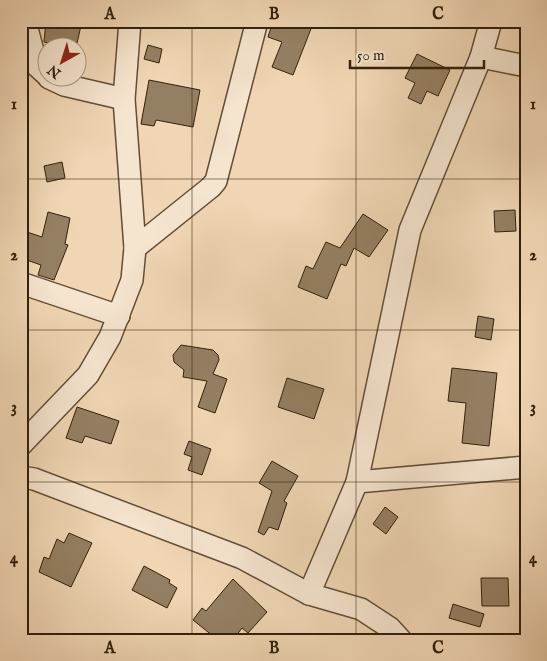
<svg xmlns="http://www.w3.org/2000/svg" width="547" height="661" viewBox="0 0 547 661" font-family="'IM FELL English',serif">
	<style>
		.building { fill: #957f63; stroke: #32200b }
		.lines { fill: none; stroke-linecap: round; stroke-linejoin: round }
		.street-casing { stroke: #624e35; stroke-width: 24 }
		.street { stroke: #f5e4ce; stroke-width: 21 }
		.grid { fill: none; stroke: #32200b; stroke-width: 1; stroke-opacity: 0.55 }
		.neatline { fill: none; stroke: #32200b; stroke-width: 2 }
		.grid-label { font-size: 16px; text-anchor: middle; font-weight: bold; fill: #32200b }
	</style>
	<rect width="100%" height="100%" fill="#f0d6b4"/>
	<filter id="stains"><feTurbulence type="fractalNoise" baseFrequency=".004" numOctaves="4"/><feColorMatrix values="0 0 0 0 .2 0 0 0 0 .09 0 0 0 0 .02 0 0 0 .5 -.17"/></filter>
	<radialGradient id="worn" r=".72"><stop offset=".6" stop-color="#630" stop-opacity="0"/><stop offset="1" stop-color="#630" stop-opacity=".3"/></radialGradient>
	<g class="building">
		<polygon points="46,21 82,21 76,48 44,42"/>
		<polygon points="273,21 314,21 293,75 272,67 282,42 268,37"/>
		<polygon points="148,45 162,49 159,63 144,59"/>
		<polygon points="417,54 450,70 438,96 427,91 421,104 408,98 415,83 405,78"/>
		<polygon points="149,80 200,90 193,127 156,120 154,126 141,124"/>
		<polygon points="62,162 65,178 47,182 44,166"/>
		<polygon points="515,210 516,231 495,232 494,211"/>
		<polygon points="48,212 70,218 65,244 68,245 54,280 38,275 41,265 21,258 21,230 42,237"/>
		<polygon points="363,214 388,230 369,257 354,248 346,266 341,264 327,299 298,287 306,266 313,269 326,242 340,248"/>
		<polygon points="478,316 494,319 491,340 475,337"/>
		<polygon points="181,345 213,350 218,355 219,360 213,374 227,379 215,413 198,407 207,381 183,377 184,370 174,362 173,355"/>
		<polygon points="452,368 497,373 489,446 462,443 466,403 448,401"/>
		<polygon points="287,378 324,389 314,419 278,407"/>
		<polygon points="77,407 119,421 111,444 85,436 82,443 66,438"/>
		<polygon points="189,441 211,449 202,475 188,470 192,457 184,454"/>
		<polygon points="272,461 298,476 284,501 287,503 278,530 269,527 264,535 258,532 272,491 259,483"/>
		<polygon points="385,507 398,517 386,534 373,524"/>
		<polygon points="69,533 92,543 71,587 39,572 44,557 49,559 57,539 64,543"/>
		<polygon points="144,566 170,580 169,583 177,588 167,608 132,590"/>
		<polygon points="481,578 508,578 509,606 482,606"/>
		<polygon points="233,579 267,612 248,633 242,628 233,640 218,640 193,620 202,608 206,611"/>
		<polygon points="453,604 484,614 480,627 449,618"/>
	</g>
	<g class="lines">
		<defs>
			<g id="street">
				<polyline points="25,21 37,66 48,76"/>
				<polyline points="481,57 526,66"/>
				<polyline points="49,78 64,85 124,99"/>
				<polyline points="135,248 211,187 216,181 257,21"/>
				<polyline points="21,283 119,316"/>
				<polyline points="21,445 88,375 110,337 132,280 135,248 124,99 130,21"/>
				<polyline points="21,477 34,479 242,558 309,594 361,609 390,628 401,640"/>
				<polyline points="357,482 526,467"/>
				<polyline points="309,594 357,482 410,230 481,57 491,21"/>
			</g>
		</defs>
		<use href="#street" class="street-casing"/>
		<use href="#street" class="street"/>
	</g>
	<path class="grid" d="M 192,21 L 192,640M 356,21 L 356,640M 21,179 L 526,179M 21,330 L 526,330M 21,482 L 526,482"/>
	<rect width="547" height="661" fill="none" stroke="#f0d6b4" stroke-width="55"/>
	<g transform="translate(62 62) rotate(219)"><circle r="24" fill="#f5e4ce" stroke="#a79680"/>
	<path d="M0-4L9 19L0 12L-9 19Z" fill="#8f2418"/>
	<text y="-8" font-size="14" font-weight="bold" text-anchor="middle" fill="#32200b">N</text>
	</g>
	<path d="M350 60v8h134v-8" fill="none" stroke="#32200b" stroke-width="2.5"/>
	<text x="357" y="60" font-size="15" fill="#32200b" stroke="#f5e4ce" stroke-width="4" paint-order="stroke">50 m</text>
	<rect x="28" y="28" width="492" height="606" class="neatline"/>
	<g class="grid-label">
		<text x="110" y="19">A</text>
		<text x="274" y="19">B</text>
		<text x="438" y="19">C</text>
		<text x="14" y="109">1</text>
		<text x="533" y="109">1</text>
		<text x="14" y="260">2</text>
		<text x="533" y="260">2</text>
		<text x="14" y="412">3</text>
		<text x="533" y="412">3</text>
		<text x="14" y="563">4</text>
		<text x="533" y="563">4</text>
		<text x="110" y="653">A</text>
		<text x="274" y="653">B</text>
		<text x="438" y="653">C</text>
	</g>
	<rect width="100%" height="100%" filter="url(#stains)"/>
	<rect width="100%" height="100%" fill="url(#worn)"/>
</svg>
